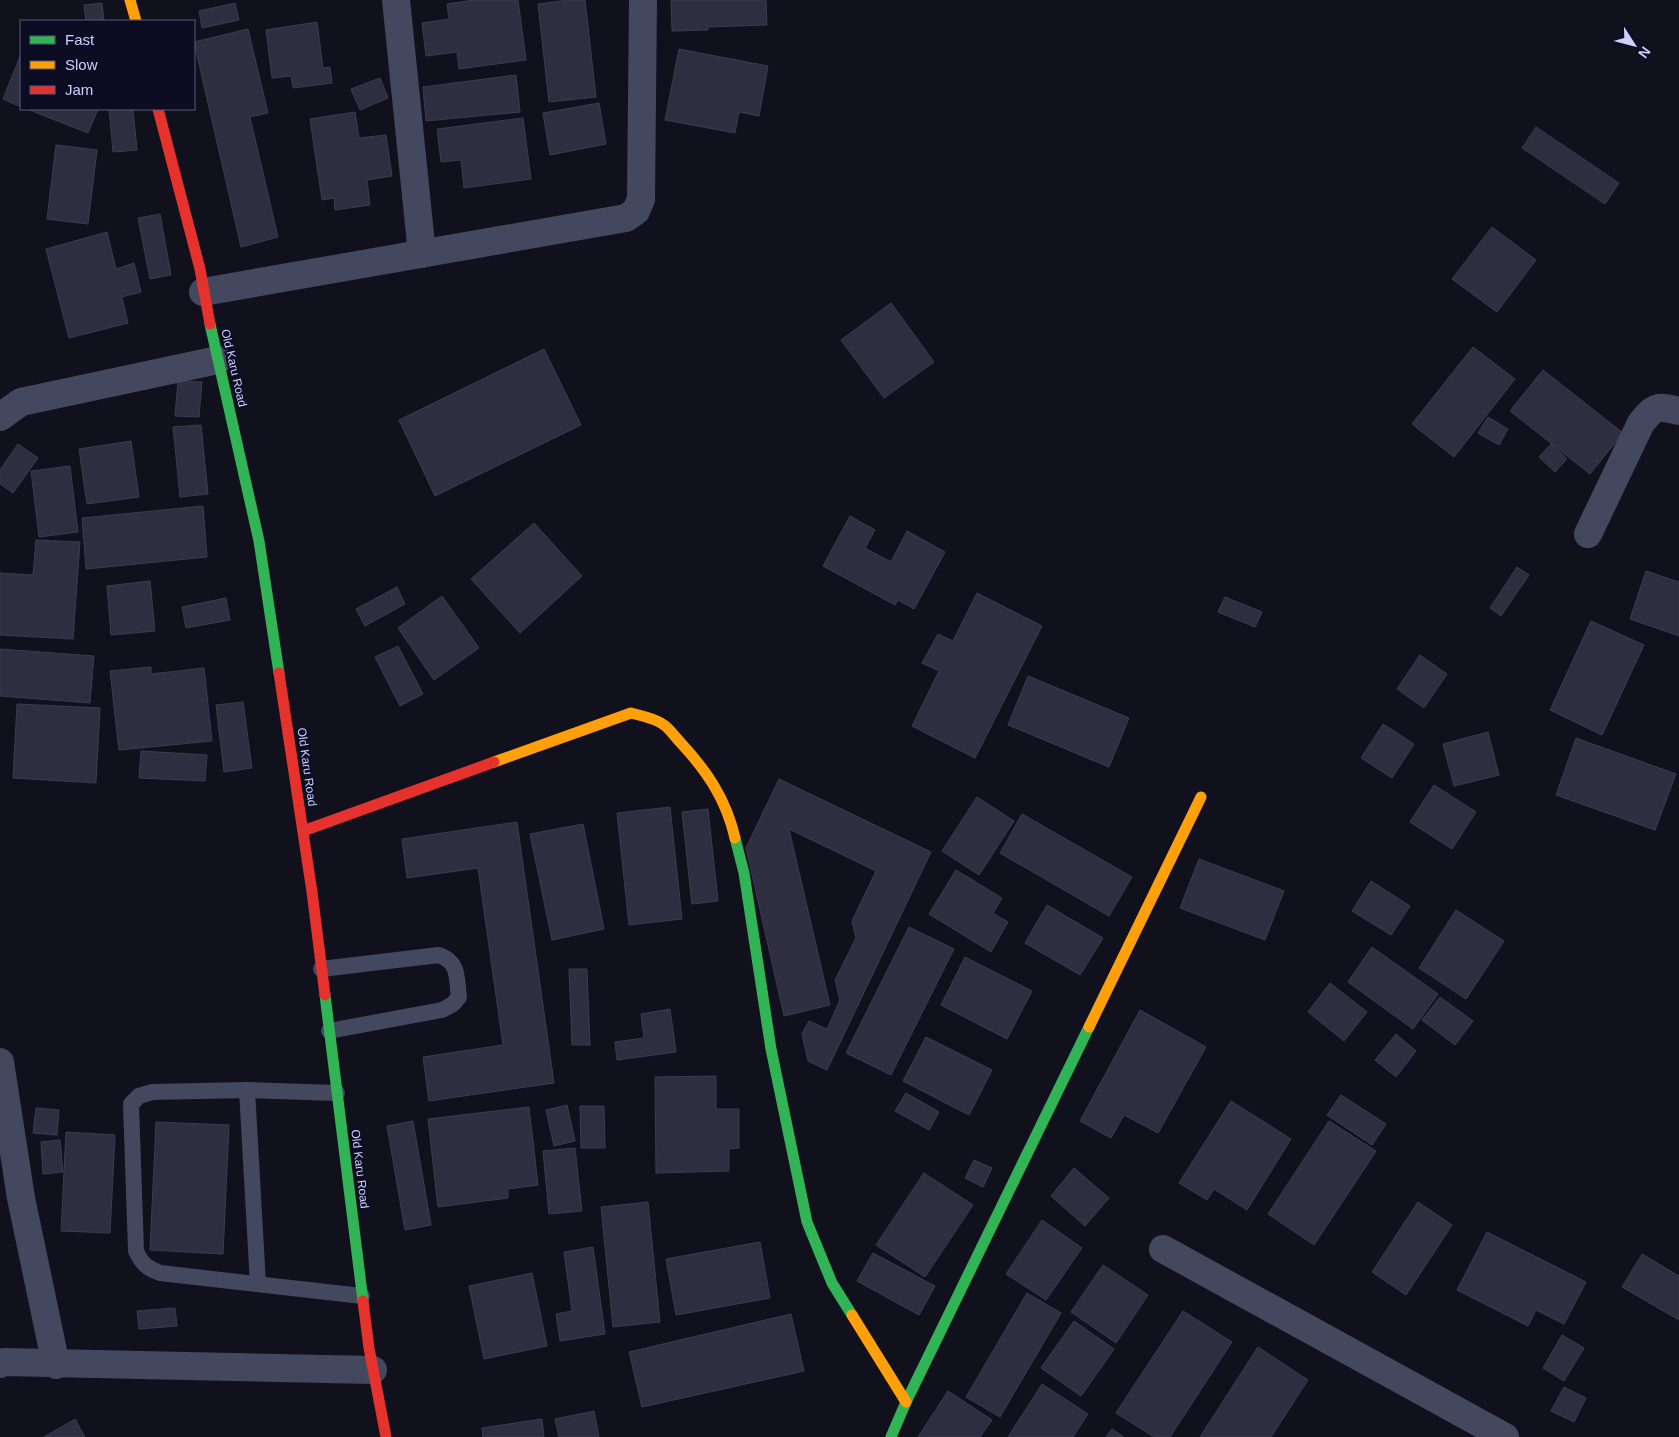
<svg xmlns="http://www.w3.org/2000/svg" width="1679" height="1437" viewBox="0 0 1679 1437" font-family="Helvetica,sans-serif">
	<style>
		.building { fill: #2f2e40; stroke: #3b3b52 }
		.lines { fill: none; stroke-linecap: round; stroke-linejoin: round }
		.lane { stroke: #44485f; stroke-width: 16 }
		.street { stroke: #44485f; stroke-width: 28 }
		.fast { stroke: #30b455; stroke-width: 11 }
		.slow { stroke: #ff9f0a; stroke-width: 11 }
		.jam { stroke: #e5322d; stroke-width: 11 }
		.labels { text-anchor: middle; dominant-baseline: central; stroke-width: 4; stroke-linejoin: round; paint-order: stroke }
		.street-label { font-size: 12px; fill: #cdd0ff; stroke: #0c0c23 }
	</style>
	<rect width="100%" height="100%" fill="#11111e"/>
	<g class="building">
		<polygon points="474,0 518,0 526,60 459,69 457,52 426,56 422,23 449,19 447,4"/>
		<polygon points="568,0 585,0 596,97 549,102 538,4"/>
		<polygon points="671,0 766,0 767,25 708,27 708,30 672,31"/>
		<polygon points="102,3 104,21 86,21 84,5"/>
		<polygon points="235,3 239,20 202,28 199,11"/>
		<polygon points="317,22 323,68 330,67 332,83 293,88 291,76 272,78 266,30"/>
		<polygon points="248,29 268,113 250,117 278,237 241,247 194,42"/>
		<polygon points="679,49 768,66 759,116 739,112 735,133 665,120"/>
		<polygon points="21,54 21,107 3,99"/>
		<polygon points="516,75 520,112 426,121 423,87"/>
		<polygon points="380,78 388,98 360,110 351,89"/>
		<polygon points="599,103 606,144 550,155 543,113"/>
		<polygon points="27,109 98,109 88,133"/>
		<polygon points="109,109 133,109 137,150 113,152"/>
		<polygon points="355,112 359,138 386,135 392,176 367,180 370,205 335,210 334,198 322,200 310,119"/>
		<polygon points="523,118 531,179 464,188 461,160 441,162 437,129"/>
		<polygon points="1536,127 1619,183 1605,204 1522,148"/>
		<polygon points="56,145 97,150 88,224 47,219"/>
		<polygon points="160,214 171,275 150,279 138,218"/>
		<polygon points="1492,227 1536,260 1497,312 1452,279"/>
		<polygon points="107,232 116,269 134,263 141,292 122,297 128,323 69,338 46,249"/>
		<polygon points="891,303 934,362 884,398 841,340"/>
		<polygon points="1473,347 1515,379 1454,457 1412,424"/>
		<polygon points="544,349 581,425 435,496 399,420"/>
		<polygon points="1543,370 1623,433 1590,474 1510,411"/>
		<polygon points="178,381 202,382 199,417 175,416"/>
		<polygon points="1488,417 1508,429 1499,445 1478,433"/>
		<polygon points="201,425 208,494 180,497 173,427"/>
		<polygon points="131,441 139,497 87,504 79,449"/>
		<polygon points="18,444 38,458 13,493 0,484 0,470"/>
		<polygon points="1551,444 1567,459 1555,472 1539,457"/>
		<polygon points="70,466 78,532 39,537 31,471"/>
		<polygon points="203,506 207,557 86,569 82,518"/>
		<polygon points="850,516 875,530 865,548 891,562 907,531 945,552 914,609 898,600 895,605 823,566"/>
		<polygon points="534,523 582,576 520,633 471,579"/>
		<polygon points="36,540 80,542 73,639 0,635 0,573 33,575"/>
		<polygon points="1517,567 1529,575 1501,616 1490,608"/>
		<polygon points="1646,571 1679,582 1679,636 1630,619"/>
		<polygon points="150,581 155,631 111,635 107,586"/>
		<polygon points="397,587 405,604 365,626 356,609"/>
		<polygon points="977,593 1042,626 975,758 912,726 939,671 922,663 938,634 953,641"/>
		<polygon points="442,596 479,648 434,680 398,628"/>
		<polygon points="1225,597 1262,612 1255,627 1218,612"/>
		<polygon points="226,598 230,620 186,628 182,607"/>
		<polygon points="1591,621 1644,645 1602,735 1550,710"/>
		<polygon points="398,646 423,694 400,706 375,657"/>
		<polygon points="0,649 94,656 90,703 0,696"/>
		<polygon points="1420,655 1447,674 1424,708 1397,689"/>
		<polygon points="151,667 151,674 204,668 212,741 119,750 110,671"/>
		<polygon points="1028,676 1129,718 1109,767 1008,725"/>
		<polygon points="243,702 252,768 224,772 216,705"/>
		<polygon points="17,704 100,708 96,783 13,778"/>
		<polygon points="1383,724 1414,744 1392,778 1361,758"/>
		<polygon points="1488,732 1499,775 1454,786 1443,744"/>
		<polygon points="1576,738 1676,774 1655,830 1556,795"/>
		<polygon points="141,751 207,755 205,781 139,778"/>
		<polygon points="779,779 931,852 827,1070 808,1061 802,1034 809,1021 827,1029 840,1000 835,980 856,938 852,921 876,871 789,829 830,1005 784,1016 746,848"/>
		<polygon points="1434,785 1476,812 1452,849 1410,822"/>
		<polygon points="977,797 1014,821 979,875 942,851"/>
		<polygon points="670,807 682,919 629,925 617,813"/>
		<polygon points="708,809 718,901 692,904 682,812"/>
		<polygon points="1022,814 1132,877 1109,916 1000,853"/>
		<polygon points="517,822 554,1083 429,1101 423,1057 503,1045 478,868 407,878 402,839"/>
		<polygon points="583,824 604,929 552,940 530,834"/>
		<polygon points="1199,859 1284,891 1265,940 1180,908"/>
		<polygon points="956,870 1002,898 993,913 1008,922 991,952 929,914"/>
		<polygon points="1371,881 1410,906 1391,935 1352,911"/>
		<polygon points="1047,905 1103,938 1080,975 1025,943"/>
		<polygon points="1456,910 1504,941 1466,999 1419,968"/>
		<polygon points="909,927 954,949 891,1075 846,1053"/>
		<polygon points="1372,947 1438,994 1413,1029 1348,982"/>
		<polygon points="965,957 1032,991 1007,1039 941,1005"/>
		<polygon points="569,969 587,969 590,1045 572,1045"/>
		<polygon points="1330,983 1367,1012 1344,1041 1308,1012"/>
		<polygon points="1440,997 1473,1021 1455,1045 1422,1020"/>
		<polygon points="670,1009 676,1052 617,1060 615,1042 644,1038 641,1014"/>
		<polygon points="1140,1010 1206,1047 1158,1133 1124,1115 1111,1138 1080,1121"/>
		<polygon points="1396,1034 1416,1051 1396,1077 1375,1060"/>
		<polygon points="926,1037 992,1070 969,1115 903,1081"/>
		<polygon points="716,1076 716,1109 739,1109 739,1148 729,1149 729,1171 656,1173 655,1077"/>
		<polygon points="906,1093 939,1112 929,1130 895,1111"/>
		<polygon points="1341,1095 1386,1124 1372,1145 1327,1115"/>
		<polygon points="1231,1101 1291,1139 1247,1210 1214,1189 1207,1200 1179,1183"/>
		<polygon points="567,1105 575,1141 554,1146 546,1110"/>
		<polygon points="580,1106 604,1106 605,1148 581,1148"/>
		<polygon points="529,1107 538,1185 508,1189 508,1198 438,1207 428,1119"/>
		<polygon points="36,1108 59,1110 57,1135 33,1133"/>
		<polygon points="413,1121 431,1225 405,1230 387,1126"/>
		<polygon points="1329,1121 1376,1151 1314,1245 1268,1214"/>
		<polygon points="156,1122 229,1125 223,1254 150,1250"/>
		<polygon points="66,1132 115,1135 110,1233 61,1231"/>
		<polygon points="60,1140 63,1172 43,1174 41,1142"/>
		<polygon points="575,1148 582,1211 549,1214 543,1151"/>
		<polygon points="974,1160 992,1168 983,1187 965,1178"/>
		<polygon points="1074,1168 1109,1198 1085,1226 1051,1196"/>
		<polygon points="924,1173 973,1205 925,1277 876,1245"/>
		<polygon points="648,1202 660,1322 613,1327 601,1207"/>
		<polygon points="1418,1202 1452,1225 1406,1295 1372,1272"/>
		<polygon points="1042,1220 1082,1248 1046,1300 1006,1274"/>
		<polygon points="1487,1232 1586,1282 1564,1324 1536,1310 1528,1326 1457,1290"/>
		<polygon points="760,1242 770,1298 676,1315 666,1259"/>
		<polygon points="593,1247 605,1334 560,1341 556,1314 572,1311 564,1252"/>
		<polygon points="873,1253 935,1286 919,1315 857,1281"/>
		<polygon points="1642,1254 1679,1276 1679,1320 1622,1287"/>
		<polygon points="1103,1265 1148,1295 1116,1343 1071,1312"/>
		<polygon points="532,1273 547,1346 484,1359 469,1286"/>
		<polygon points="1027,1293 1061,1313 1000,1417 966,1397"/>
		<polygon points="175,1308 177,1326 139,1329 137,1311"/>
		<polygon points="1183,1311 1232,1342 1170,1437 1154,1437 1116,1413"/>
		<polygon points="791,1314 804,1371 642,1407 629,1352"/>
		<polygon points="1074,1321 1114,1349 1081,1396 1041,1368"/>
		<polygon points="1562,1335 1584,1348 1564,1381 1543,1368"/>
		<polygon points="1258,1347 1308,1380 1271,1437 1200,1437"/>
		<polygon points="1042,1384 1088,1414 1073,1437 1008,1437"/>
		<polygon points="1564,1387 1586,1398 1574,1422 1551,1411"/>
		<polygon points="948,1391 992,1420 980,1437 918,1437"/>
		<polygon points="594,1411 599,1437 559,1437 555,1419"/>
		<polygon points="75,1419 85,1437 44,1437"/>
		<polygon points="542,1419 544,1437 483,1437 482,1428"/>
		<polygon points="1112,1429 1124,1437 1106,1437"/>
	</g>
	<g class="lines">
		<g class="lane">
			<path d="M 321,969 L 439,955 C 460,963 456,977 459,997 L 453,1004 L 442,1010 L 329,1031"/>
			<polyline points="247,1090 258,1284"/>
			<path d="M 337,1093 L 247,1090 L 152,1092 L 139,1096 L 131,1104 L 136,1251 C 142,1264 147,1268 160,1273 L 362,1296"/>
		</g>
		<g class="street">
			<polyline points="396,0 422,254"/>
			<polyline points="203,292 626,218 636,211 641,199 643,0"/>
			<polyline points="0,417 21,402 218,360"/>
			<path d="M 1588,534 L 1641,423 C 1655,405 1658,406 1679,411"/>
			<polyline points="0,1062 21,1198 56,1365"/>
			<polyline points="1163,1249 1505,1437"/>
			<polyline points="0,1364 4,1362 373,1370"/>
		</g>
		<g class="fast">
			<polyline points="210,324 259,541 279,673"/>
			<polyline points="735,838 744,873 771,1049 807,1222 832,1283 852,1315"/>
			<polyline points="325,995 363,1301"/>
			<polyline points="891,1437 906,1402 1089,1027"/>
		</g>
		<g class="slow">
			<polyline points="130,0 136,21"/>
			<path d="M 494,762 L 631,713 C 642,716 655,718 664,725 C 670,729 674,736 680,742 C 707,771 726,799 735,838"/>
			<polyline points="1089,1027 1201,797"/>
			<polyline points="852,1315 906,1402"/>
		</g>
		<g class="jam">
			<polyline points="158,109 200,269 210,324"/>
			<polyline points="279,673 312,892 325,995"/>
			<polyline points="303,831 494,762"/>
			<polyline points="363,1301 369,1348 386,1437"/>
		</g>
	</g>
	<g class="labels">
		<g class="street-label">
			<text transform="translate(234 368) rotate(77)">Old Karu Road</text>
			<text transform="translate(307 767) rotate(82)">Old Karu Road</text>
			<text transform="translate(360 1169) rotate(83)">Old Karu Road</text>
		</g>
	</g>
	<rect x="20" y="20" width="175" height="90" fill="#0c0c23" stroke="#595a7b"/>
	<rect x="30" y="36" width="25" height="8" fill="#30b455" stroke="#595a7b"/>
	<text x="65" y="45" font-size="15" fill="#cdd0ff">Fast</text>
	<rect x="30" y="61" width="25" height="8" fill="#ff9f0a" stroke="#595a7b"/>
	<text x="65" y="70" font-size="15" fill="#cdd0ff">Slow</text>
	<rect x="30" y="86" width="25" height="8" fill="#e5322d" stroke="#595a7b"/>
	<text x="65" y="95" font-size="15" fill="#cdd0ff">Jam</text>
	<g transform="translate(1634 45) rotate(126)" stroke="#0c0c23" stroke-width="4" paint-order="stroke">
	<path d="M0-4L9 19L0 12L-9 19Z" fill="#cdd0ff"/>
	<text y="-8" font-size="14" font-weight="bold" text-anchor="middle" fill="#cdd0ff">N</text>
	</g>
</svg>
